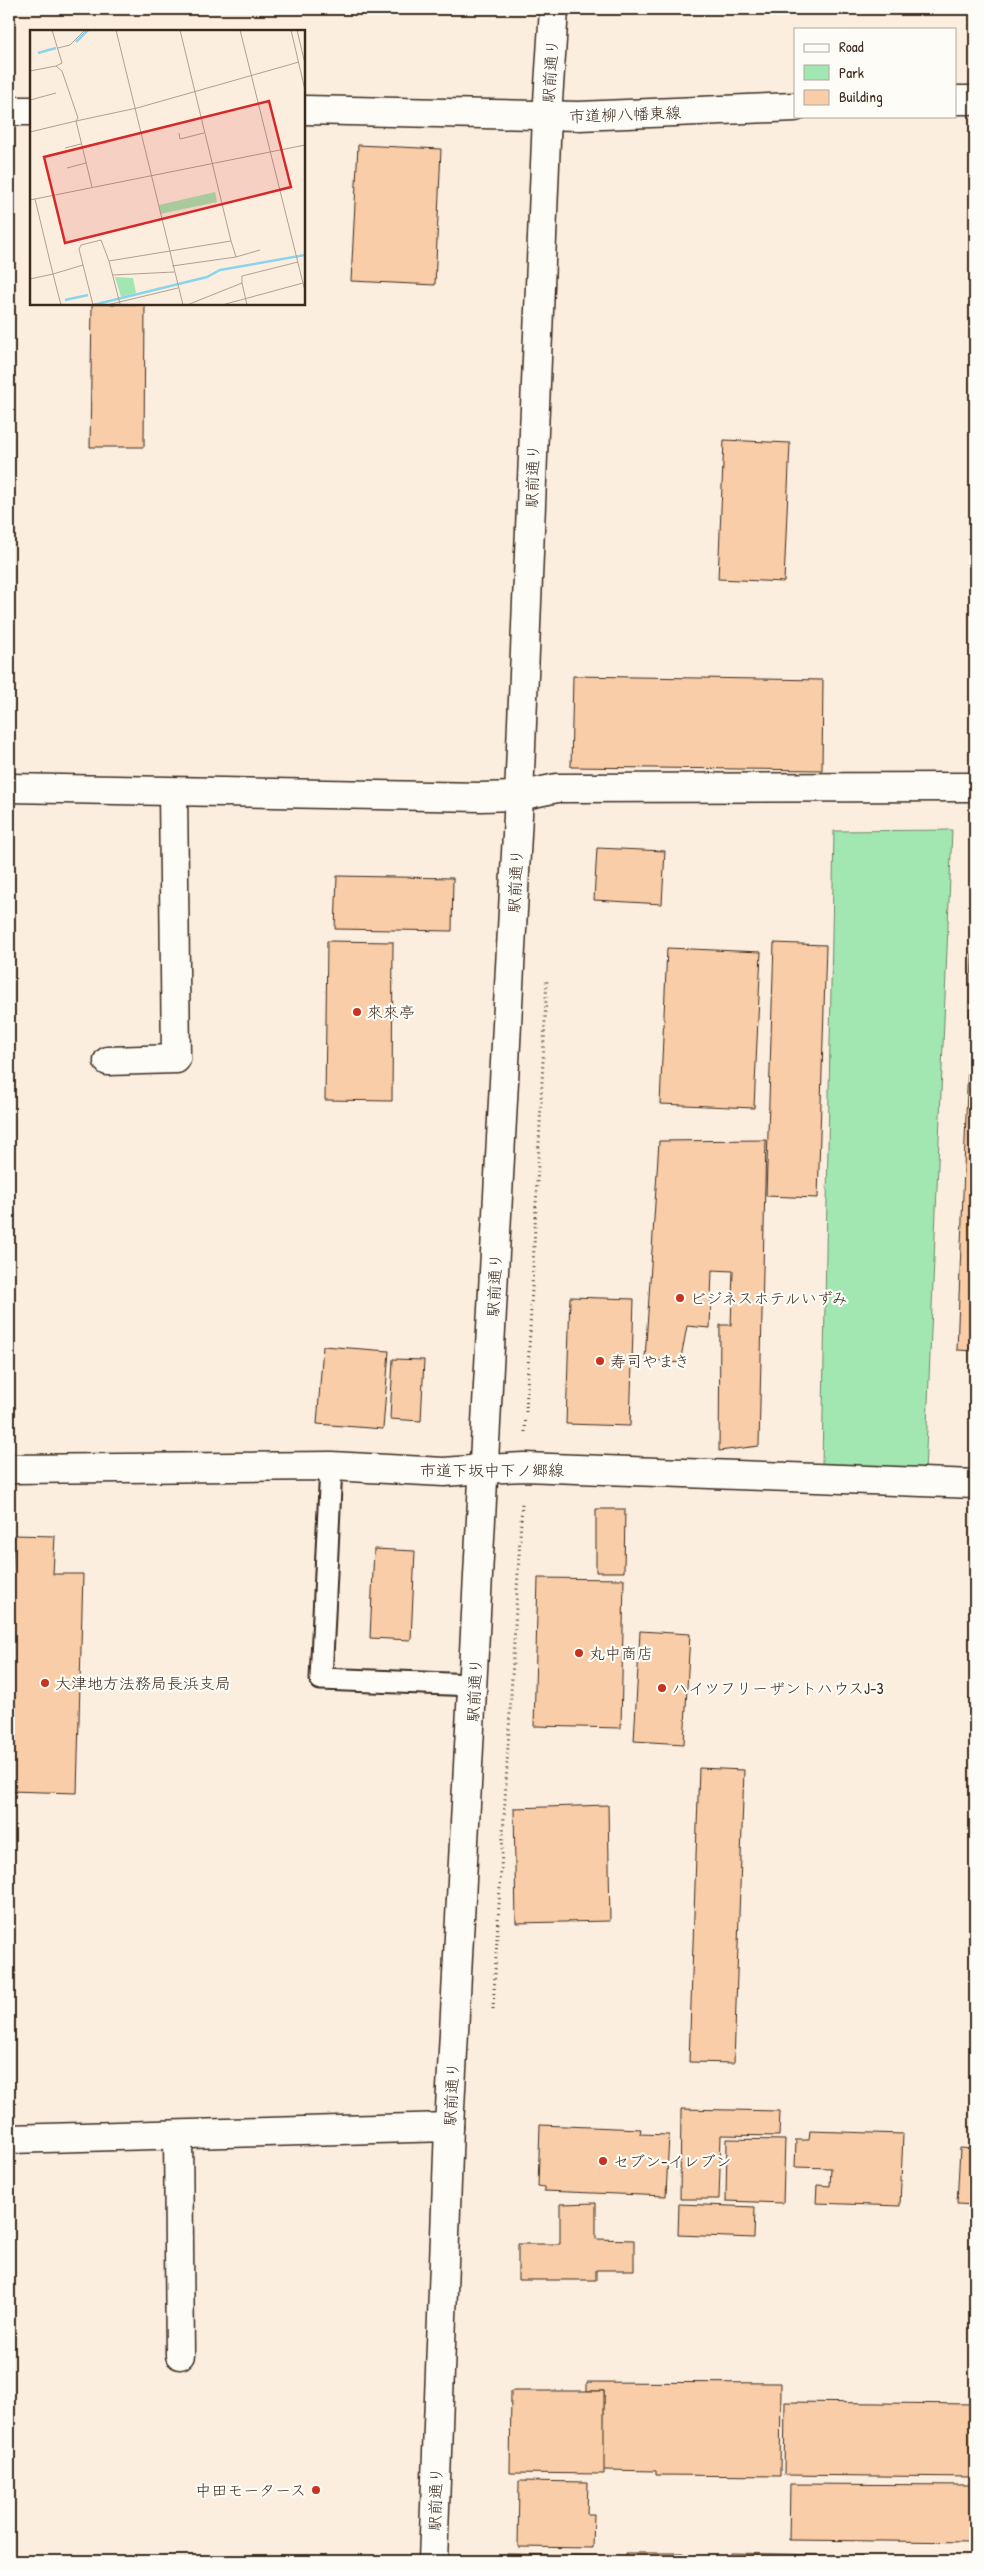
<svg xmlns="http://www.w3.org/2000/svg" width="984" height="2570" viewBox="0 0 984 2570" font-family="'Patrick Hand','Klee One',sans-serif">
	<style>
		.green { fill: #a2e7b2; stroke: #6e8868 }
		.building { fill: #f8cda7; stroke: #3b2a1e }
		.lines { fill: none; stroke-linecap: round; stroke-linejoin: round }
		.lane-casing { stroke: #3b2a1e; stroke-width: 25 }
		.street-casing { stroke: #3b2a1e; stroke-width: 31 }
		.secondary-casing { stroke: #3b2a1e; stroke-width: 31 }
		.path { stroke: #3b2a1e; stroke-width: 3; stroke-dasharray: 1 4; stroke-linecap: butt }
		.lane { stroke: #fdfcf7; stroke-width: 21 }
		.street { stroke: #fdfcf7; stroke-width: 28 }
		.secondary { stroke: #fdfcf7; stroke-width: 28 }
		.poi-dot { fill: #c8321e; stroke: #fdfcf7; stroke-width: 2 }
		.labels { text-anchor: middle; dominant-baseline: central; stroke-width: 4.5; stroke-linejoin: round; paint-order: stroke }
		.street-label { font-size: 16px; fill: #3b2a1e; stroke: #fdfcf7 }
		.poi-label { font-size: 16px; fill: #3b2a1e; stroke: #fdfcf7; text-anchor: start }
		.inset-river { fill: none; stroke: #8bd4ec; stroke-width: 2.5 }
		.inset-road { fill: none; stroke: #afa092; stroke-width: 1 }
		.view { fill: #d62828; fill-opacity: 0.15; stroke: #d62828; stroke-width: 2.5 }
		.inset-edge { fill: none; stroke: #3b2a1e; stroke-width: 2.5 }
	</style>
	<rect width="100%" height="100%" fill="#fceedf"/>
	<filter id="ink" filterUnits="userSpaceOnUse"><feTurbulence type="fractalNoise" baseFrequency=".02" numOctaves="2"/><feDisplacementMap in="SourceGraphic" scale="10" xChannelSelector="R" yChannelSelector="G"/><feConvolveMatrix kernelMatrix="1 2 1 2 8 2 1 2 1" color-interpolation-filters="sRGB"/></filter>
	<g filter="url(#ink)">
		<polygon class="green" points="952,830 925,1474 822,1464 834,831"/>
		<g class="building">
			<polygon points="358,145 441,149 435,285 351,281"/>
			<polygon points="92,304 145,304 144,447 90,447"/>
			<polygon points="724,440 790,443 784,582 718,579"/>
			<polygon points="573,676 823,680 822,770 571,767"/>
			<polygon points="597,848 665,851 662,904 594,900"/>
			<polygon points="337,876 453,878 452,931 335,929"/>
			<polygon points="973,933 975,933 975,1351 957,1350"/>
			<polygon points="327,941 393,942 392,1101 325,1100"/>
			<polygon points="774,943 826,945 818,1198 766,1196"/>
			<polygon points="667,948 761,952 754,1108 660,1104"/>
			<polygon points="766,1140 759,1446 719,1451 720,1325 731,1325 733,1271 712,1270 710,1328 687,1326 680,1363 645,1359 659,1141"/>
			<polygon points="570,1297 634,1299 630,1426 566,1424"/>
			<polygon points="323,1346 389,1351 383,1429 317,1424"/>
			<polygon points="393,1359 424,1360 421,1421 390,1419"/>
			<polygon points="596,1509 625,1509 624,1572 596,1572"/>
			<polygon points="14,1535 55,1536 53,1574 83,1574 77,1793 9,1791 9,1568 12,1568"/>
			<polygon points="374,1549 415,1551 411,1640 370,1638"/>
			<polygon points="538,1578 624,1579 621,1728 534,1726"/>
			<polygon points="640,1631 690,1634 684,1744 634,1741"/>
			<polygon points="699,1768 744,1770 734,2063 689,2062"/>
			<polygon points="608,1805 610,1921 516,1923 514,1808"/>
			<polygon points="681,2109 780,2111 779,2136 721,2135 719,2199 680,2199"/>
			<polygon points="540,2125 641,2129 640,2134 669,2135 666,2196 544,2191 544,2187 538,2186"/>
			<polygon points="810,2131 903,2134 900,2206 816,2203 817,2185 830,2186 831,2168 795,2167 796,2140 809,2140"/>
			<polygon points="727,2139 785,2140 783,2203 726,2201"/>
			<polygon points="960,2148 975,2149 975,2205 957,2204"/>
			<polygon points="596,2203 596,2239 634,2240 634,2270 596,2270 596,2280 518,2280 518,2244 560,2244 560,2204"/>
			<polygon points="679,2204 755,2207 754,2238 678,2235"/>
			<polygon points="587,2382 781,2383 780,2476 656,2475 656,2471 603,2470 604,2391 587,2391"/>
			<polygon points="511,2391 604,2391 604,2474 510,2473"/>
			<polygon points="785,2402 975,2404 975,2477 784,2475"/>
			<polygon points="519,2481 588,2482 587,2514 594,2514 593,2548 518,2547"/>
			<polygon points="790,2484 975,2485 975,2542 789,2540"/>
			<polygon points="626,2553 683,2553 682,2561 626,2561"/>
			<polygon points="731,2553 866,2556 865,2561 730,2561"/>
			<polygon points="507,2554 609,2556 609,2561 507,2561"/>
		</g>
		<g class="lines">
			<defs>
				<polyline id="lane" points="331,1466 321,1679 474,1685"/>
				<g id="street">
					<polyline points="955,100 975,100"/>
					<polyline points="304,110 579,116 795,107"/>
					<polyline points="9,111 31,111"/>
					<polyline points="9,788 481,797 519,796 557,788 975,787"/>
					<polyline points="108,1061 176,1059 173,792"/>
					<polyline points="484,1469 524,1467 975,1484"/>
					<polyline points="178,2135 180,2355"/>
					<polyline points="9,2139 449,2127"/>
				</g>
				<g id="secondary">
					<polyline points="9,1469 331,1466 444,1472 484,1469"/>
					<polyline points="433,2561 449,2127 519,796 547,116 554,9"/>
				</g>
			</defs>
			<use href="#lane" class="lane-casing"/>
			<use href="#street" class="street-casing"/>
			<use href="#secondary" class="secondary-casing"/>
			<g class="path">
				<polyline points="525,1432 547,979"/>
				<polyline points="493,2009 522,1503"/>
			</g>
			<use href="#lane" class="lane"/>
			<use href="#street" class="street"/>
			<use href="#secondary" class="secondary"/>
		</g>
	</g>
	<g class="poi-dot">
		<circle cx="357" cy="1012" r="5"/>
		<circle cx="680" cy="1298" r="5"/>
		<circle cx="600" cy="1361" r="5"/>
		<circle cx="579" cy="1653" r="5"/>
		<circle cx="45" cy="1683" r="5"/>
		<circle cx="662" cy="1688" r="5"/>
		<circle cx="603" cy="2161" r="5"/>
		<circle cx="316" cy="2490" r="5"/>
	</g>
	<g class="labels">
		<g class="street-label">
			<text transform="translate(550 71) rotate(-86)">駅前通り</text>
			<text transform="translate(625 114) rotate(-2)">市道柳八幡東線</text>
			<text transform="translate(532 476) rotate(-88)">駅前通り</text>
			<text transform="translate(515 881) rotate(-87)">駅前通り</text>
			<text transform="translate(494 1285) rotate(-87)">駅前通り</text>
			<text x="492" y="1470">市道下坂中下ノ郷線</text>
			<text transform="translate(474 1690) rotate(-87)">駅前通り</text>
			<text transform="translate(451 2094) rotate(-87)">駅前通り</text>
			<text transform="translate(435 2499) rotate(-88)">駅前通り</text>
		</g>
		<g class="poi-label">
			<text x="367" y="1012">來來亭</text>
			<text x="690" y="1298">ビジネスホテルいずみ</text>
			<text x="610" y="1361">寿司やまき</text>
			<text x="589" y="1653">丸中商店</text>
			<text x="55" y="1683">大津地方法務局長浜支局</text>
			<text x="672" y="1688">ハイツフリーザントハウスJ-3</text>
			<text x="613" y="2161">セブン-イレブン</text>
			<text x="306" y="2490" text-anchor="end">中田モータース</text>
		</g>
	</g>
	<g transform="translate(30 30)">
		<rect width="275" height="275" fill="#fceedf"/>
		<path d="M 185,162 L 187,172 L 130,184 L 129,175 ZM 85,247 L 103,248 L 106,263 L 91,267 Z" fill="#a2e7b2"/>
		<path class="inset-river" d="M 46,12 L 58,0M 8,23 L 26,18M 35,270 L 58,265M 63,275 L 177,247 L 190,240 L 275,225"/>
		<path class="inset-road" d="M 22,0 L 32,33 L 26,36M 86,0 L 153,275M 150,0 L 201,211M 210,0 L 275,261M 261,0 L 275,60M 267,0 L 275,34M 28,18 L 40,15 L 55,0M 0,41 L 26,36 L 32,41 L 48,88 L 46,91 L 107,78 L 269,32M 0,70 L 26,63M 0,102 L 46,91 L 62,157M 149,103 L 150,109 L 174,103M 35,118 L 51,114M 37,138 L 56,133M 0,170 L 275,115M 79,231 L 90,274M 53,235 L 63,275M 142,236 L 206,227M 83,245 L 144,242M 0,249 L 23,244 L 5,169M 212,253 L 217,275M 31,275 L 23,244 L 53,235 L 49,219 L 51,215 L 71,210 L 79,231 L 201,211 L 206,227 L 230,220M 77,275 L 148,258M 157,275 L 212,253 L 212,246 L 268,232M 192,275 L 273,253"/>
		<path class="view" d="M 239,71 L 261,157 L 35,213 L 14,127 Z"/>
		<rect width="275" height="275" class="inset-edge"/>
	</g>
	<rect width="984" height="2570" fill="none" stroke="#fdfcf7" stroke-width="30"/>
	<rect x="15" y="15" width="954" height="2540" fill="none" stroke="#3b2a1e" stroke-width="2" filter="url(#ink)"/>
	<rect x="794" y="28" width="162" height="90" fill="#fdfcf7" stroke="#afa8a0"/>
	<rect x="804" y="44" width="25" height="8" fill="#fdfcf7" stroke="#afa8a0"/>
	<text x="839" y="52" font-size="15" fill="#3b2a1e">Road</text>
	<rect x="804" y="65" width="25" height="15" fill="#a2e7b2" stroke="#afa8a0"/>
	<text x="839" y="78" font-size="15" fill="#3b2a1e">Park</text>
	<rect x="804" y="90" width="25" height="15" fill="#f8cda7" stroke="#afa8a0"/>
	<text x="839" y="102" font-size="15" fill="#3b2a1e">Building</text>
</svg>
